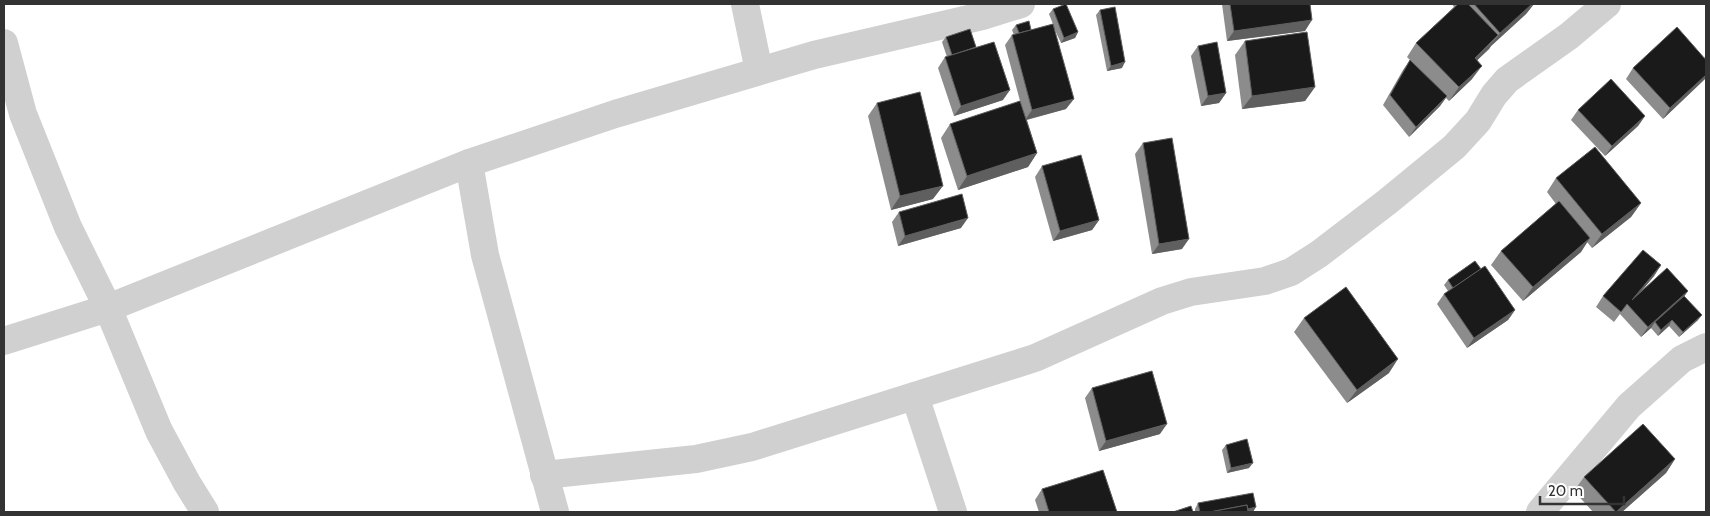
<svg xmlns="http://www.w3.org/2000/svg" width="1710" height="516" viewBox="0 0 1710 516" font-family="Cabin,sans-serif">
	<style>
		.lines { fill: none; stroke-linecap: round; stroke-linejoin: round }
		.street { stroke: #d0d0d0; stroke-width: 28 }
		.wall { fill: #8c8c8c }
		.shaded-wall { fill: #5f5f5f }
		.building { fill: #1a1a1a; stroke: #5f5f5f }
	</style>
	<rect width="100%" height="100%" fill="#fff"/>
	<g class="lines">
		<g class="street">
			<polyline points="745,4 759,71"/>
			<polyline points="4,43 23,114 68,227 108,308 159,431 187,483 205,512"/>
			<polyline points="469,163 485,255 555,512"/>
			<polyline points="4,341 108,308 469,163 615,114 814,55 982,16 1021,4"/>
			<polyline points="915,396 953,512"/>
			<polyline points="544,475 696,459 752,447 1035,358 1162,301 1191,292 1265,281 1291,272 1319,254 1387,202 1454,147 1478,121 1494,95 1507,80 1569,36 1607,4"/>
			<polyline points="1540,512 1629,406 1682,359 1706,347"/>
		</g>
	</g>
	<g class="wall">
		<polygon points="1222,4 1310,4 1305,31 1227,41"/>
		<polygon points="1452,4 1534,4 1526,14 1491,46 1489,49 1477,60 1472,79 1449,101 1446,98 1440,106 1409,137 1383,105 1403,70 1410,60 1407,57 1416,43 1454,7"/>
		<polygon points="1053,9 1078,32 1075,38 1061,43 1054,28 1066,109 1027,120 1037,153 1028,167 958,190 941,138 950,124 1020,101 1005,45 1012,35 1014,35 1012,30 1016,25 1031,30 1053,24 1049,14"/>
		<polygon points="1100,10 1122,68 1107,71 1096,15"/>
		<polygon points="946,37 976,47 1003,100 954,116 938,68 945,57 947,57 942,42"/>
		<polygon points="1245,41 1315,87 1305,101 1242,109 1235,55"/>
		<polygon points="1198,46 1226,93 1219,103 1201,106 1191,56"/>
		<polygon points="1706,55 1706,78 1663,119 1626,79 1633,68 1704,58"/>
		<polygon points="877,103 933,199 891,210 868,116"/>
		<polygon points="1578,110 1645,116 1638,126 1605,156 1571,120"/>
		<polygon points="1143,143 1182,249 1152,254 1135,154"/>
		<polygon points="1042,166 1099,220 1092,230 1053,241 1035,177"/>
		<polygon points="1556,178 1641,203 1631,217 1592,248 1587,242 1581,252 1523,301 1491,265 1501,251 1556,204 1547,192"/>
		<polygon points="899,212 961,228 898,246 892,222"/>
		<polygon points="1661,265 1654,276 1639,294 1688,291 1684,296 1698,320 1679,337 1669,326 1658,336 1651,328 1641,337 1620,314 1614,322 1596,307 1603,296"/>
		<polygon points="1481,269 1515,310 1508,320 1467,348 1437,304 1444,294 1448,291 1444,285 1448,280"/>
		<polygon points="1304,318 1389,373 1347,403 1294,332"/>
		<polygon points="1092,388 1160,434 1099,451 1085,398"/>
		<polygon points="1226,445 1249,468 1227,473 1222,450"/>
		<polygon points="1675,459 1666,473 1622,512 1593,512 1574,491 1584,477"/>
		<polygon points="1042,489 1117,512 1039,512 1035,500"/>
		<polygon points="1198,503 1253,512 1195,512 1195,509"/>
	</g>
	<g class="shaded-wall">
		<polygon points="1532,4 1534,4 1526,14 1491,46 1489,49 1465,72 1475,58 1497,37 1500,33"/>
		<polygon points="1312,20 1305,31 1227,41 1234,31"/>
		<polygon points="1078,32 1075,38 1061,43 1064,38"/>
		<polygon points="1125,62 1122,68 1107,71 1111,66"/>
		<polygon points="1482,66 1472,79 1449,101 1459,87"/>
		<polygon points="1706,75 1706,78 1663,119 1670,108"/>
		<polygon points="1315,87 1305,101 1242,109 1252,96"/>
		<polygon points="1010,90 1003,100 954,116 961,106"/>
		<polygon points="1226,93 1219,103 1201,106 1208,96"/>
		<polygon points="1447,96 1440,106 1409,137 1416,127"/>
		<polygon points="1074,99 1066,109 1025,120 1032,110"/>
		<polygon points="1645,116 1638,126 1605,156 1612,146"/>
		<polygon points="1037,153 1028,167 958,190 967,176"/>
		<polygon points="943,186 933,199 891,210 900,196"/>
		<polygon points="1641,203 1631,217 1592,248 1602,234"/>
		<polygon points="968,218 961,228 898,246 905,236"/>
		<polygon points="1099,220 1092,230 1053,241 1060,231"/>
		<polygon points="1590,238 1581,252 1523,301 1533,287"/>
		<polygon points="1189,239 1182,249 1152,254 1159,244"/>
		<polygon points="1661,265 1654,276 1629,306 1632,300"/>
		<polygon points="1688,291 1681,301 1655,322 1651,328 1641,337 1648,327"/>
		<polygon points="1515,310 1508,320 1467,348 1474,338"/>
		<polygon points="1702,315 1698,320 1679,337 1683,332"/>
		<polygon points="1672,320 1669,326 1658,336 1661,330"/>
		<polygon points="1398,359 1389,373 1347,403 1357,390"/>
		<polygon points="1167,424 1160,434 1099,451 1106,441"/>
		<polygon points="1675,459 1666,473 1622,512 1616,512"/>
		<polygon points="1253,463 1249,468 1227,473 1231,468"/>
		<polygon points="1256,507 1253,512 1231,512"/>
	</g>
	<g class="building">
		<polygon points="1066,4 1078,32 1064,38 1053,9"/>
		<polygon points="1230,4 1310,4 1312,20 1234,31"/>
		<polygon points="1458,4 1468,4 1498,35 1475,58 1482,66 1459,87 1416,43"/>
		<polygon points="1474,4 1532,4 1500,33"/>
		<polygon points="1115,7 1125,62 1111,66 1100,10"/>
		<polygon points="1029,21 1031,30 1019,33 1016,25"/>
		<polygon points="1053,24 1074,99 1032,110 1012,35"/>
		<polygon points="1677,27 1706,60 1706,75 1670,108 1633,68"/>
		<polygon points="970,29 976,47 952,55 946,37"/>
		<polygon points="1307,32 1315,87 1252,96 1245,41"/>
		<polygon points="994,42 1010,90 961,106 945,57"/>
		<polygon points="1217,42 1226,93 1208,96 1198,46"/>
		<polygon points="1410,60 1447,96 1416,127 1390,95"/>
		<polygon points="1611,79 1645,116 1612,146 1578,110"/>
		<polygon points="920,92 943,186 900,196 877,103"/>
		<polygon points="1020,101 1037,153 967,176 950,124"/>
		<polygon points="1172,138 1189,239 1159,244 1143,143"/>
		<polygon points="1595,147 1641,203 1602,234 1556,178"/>
		<polygon points="1081,155 1099,220 1060,231 1042,166"/>
		<polygon points="962,194 968,218 905,236 899,212"/>
		<polygon points="1559,201 1590,238 1533,287 1501,251"/>
		<polygon points="1643,250 1661,265 1632,300 1667,268 1688,291 1648,327 1627,304 1621,312 1603,296"/>
		<polygon points="1475,261 1481,269 1453,288 1448,280"/>
		<polygon points="1485,266 1515,310 1474,338 1444,294"/>
		<polygon points="1346,287 1398,359 1357,390 1304,318"/>
		<polygon points="1684,296 1702,315 1683,332 1672,320 1661,330 1655,322"/>
		<polygon points="1152,371 1167,424 1106,441 1092,388"/>
		<polygon points="1643,424 1675,459 1616,512 1584,477"/>
		<polygon points="1247,439 1253,463 1231,468 1226,445"/>
		<polygon points="1103,470 1117,512 1049,512 1042,489"/>
		<polygon points="1253,493 1256,507 1248,509 1247,505 1210,512 1200,512 1198,503"/>
		<polygon points="1247,505 1248,512 1210,512"/>
		<polygon points="1191,506 1193,512 1173,512"/>
	</g>
	<rect width="1710" height="516" fill="none" stroke="#333333" stroke-width="10"/>
	<path d="M1540 496v8h84v-8" fill="none" stroke="#333333" stroke-width="2.5"/>
	<text x="1548" y="496" font-size="15" fill="#333333" stroke="#ffffff" stroke-width="4" paint-order="stroke">20 m</text>
</svg>
